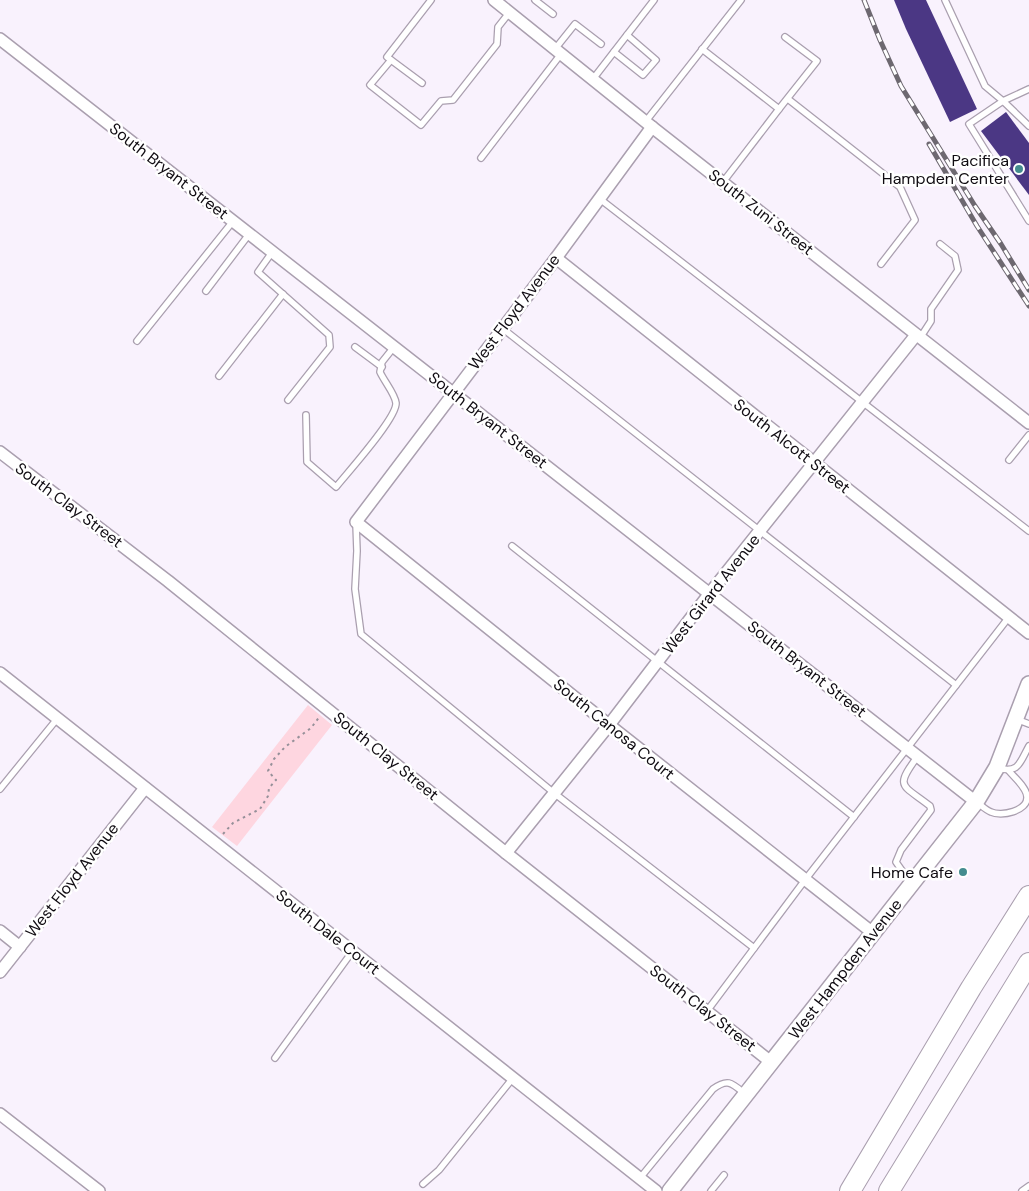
<svg xmlns="http://www.w3.org/2000/svg" width="1029" height="1191" viewBox="0 0 1029 1191" font-family="'DM Sans',sans-serif">
	<style>
		.green { fill: #fed6e0 }
		.building { fill: #4b3784 }
		.lines { fill: none; stroke-linecap: round; stroke-linejoin: round }
		.lane-casing { stroke: #aa9faf; stroke-width: 8 }
		.street-casing { stroke: #aa9faf; stroke-width: 14 }
		.secondary-casing { stroke: #aa9faf; stroke-width: 18 }
		.highway-casing { stroke: #aa9faf; stroke-width: 22 }
		.path { stroke: #969099; stroke-width: 2; stroke-dasharray: 2.5 4; stroke-linecap: butt }
		.lane { stroke: #fff; stroke-width: 5.5 }
		.street { stroke: #fff; stroke-width: 11 }
		.secondary { stroke: #fff; stroke-width: 15 }
		.highway { stroke: #fff; stroke-width: 20 }
		.rail-casing { stroke: #6d6870; stroke-width: 5 }
		.rail { stroke: #fff; stroke-width: 3; stroke-dasharray: 9; stroke-linecap: butt }
		.poi-dot { fill: #448c8f; stroke: #fff; stroke-width: 2 }
		.labels { text-anchor: middle; dominant-baseline: central; stroke-width: 5; stroke-linejoin: round; paint-order: stroke }
		.poi-label { font-size: 16px; fill: #0f0b11; stroke: #fff; text-anchor: end }
		.street-label { font-size: 16px; fill: #0f0b11; stroke: #fff }
	</style>
	<rect width="100%" height="100%" fill="#f9f2fd"/>
	<polygon class="green" points="308,705 332,725 237,846 212,827"/>
	<g class="building">
		<polygon points="894,0 926,0 977,109 950,122 906,29"/>
		<polygon points="1006,112 1029,143 1029,195 981,131"/>
	</g>
	<g class="lines">
		<defs>
			<g id="lane">
				<polyline points="535,0 553,14"/>
				<polyline points="945,0 985,86 1003,101 1029,89"/>
				<polyline points="555,49 575,24 601,44"/>
				<polyline points="702,49 779,109 723,182"/>
				<polyline points="614,52 643,75 656,60 627,35"/>
				<polyline points="391,60 370,85 421,125 441,101 453,100 497,44 498,27 509,13"/>
				<polyline points="593,79 654,0"/>
				<polyline points="422,83 387,57 431,0"/>
				<polyline points="788,99 900,187 915,220 881,264"/>
				<polyline points="779,109 817,61 785,37"/>
				<polyline points="646,121 741,0"/>
				<polyline points="1029,126 1003,101 969,124 1029,221"/>
				<polyline points="481,158 561,54"/>
				<polyline points="600,199 1029,531"/>
				<polyline points="273,251 258,272 329,335 330,347 288,400"/>
				<polyline points="206,291 250,233"/>
				<polyline points="502,328 956,685"/>
				<polyline points="920,338 931,321 931,309 958,270 955,256 940,244"/>
				<polyline points="137,341 234,220"/>
				<polyline points="355,347 382,367"/>
				<polyline points="219,376 283,294"/>
				<path d="M 306,415 L 307,462 L 336,487 C 348,472 397,418 396,403 C 395,394 384,381 380,372 L 382,362 L 394,347"/>
				<polyline points="1009,460 1029,435"/>
				<polyline points="356,524 357,551 355,589 361,634 554,793 754,948"/>
				<polyline points="512,546 854,817"/>
				<polyline points="1016,719 1029,724"/>
				<path d="M 998,768 C 1019,774 1020,762 1029,746"/>
				<polyline points="0,789 57,719"/>
				<path d="M 978,803 C 982,806 986,810 991,812 C 1001,817 1028,811 1027,797 C 1027,788 1015,778 1009,771"/>
				<path d="M 913,880 L 903,872 L 896,862 L 901,850 L 931,810 L 930,806 C 902,784 894,788 918,756"/>
				<polyline points="707,1011 805,880 1009,617"/>
				<polyline points="275,1058 352,952"/>
				<path d="M 640,1178 L 713,1089 C 728,1078 732,1083 745,1094"/>
				<polyline points="423,1184 439,1170 513,1078"/>
				<polyline points="711,1191 724,1175"/>
				<polyline points="1022,1191 1029,1186"/>
			</g>
			<g id="street">
				<polyline points="494,0 652,127 1029,423"/>
				<polyline points="0,39 976,802"/>
				<polyline points="652,127 556,258 356,522 609,725 873,933"/>
				<polyline points="556,258 1029,633"/>
				<polyline points="0,452 168,581 506,853 771,1062"/>
				<polyline points="0,673 656,1191"/>
				<polyline points="506,853 609,725 710,593 916,335"/>
				<polyline points="0,931 20,947"/>
				<polyline points="0,972 145,788"/>
				<polyline points="0,1114 99,1191"/>
			</g>
			<polyline id="secondary" points="670,1191 976,802 997,767 1029,684"/>
			<g id="highway">
				<polyline points="850,1191 971,988 1029,896"/>
				<polyline points="889,1191 1029,963"/>
			</g>
		</defs>
		<use href="#lane" class="lane-casing"/>
		<use href="#street" class="street-casing"/>
		<use href="#secondary" class="secondary-casing"/>
		<use href="#highway" class="highway-casing"/>
		<polyline class="path" points="223,834 233,823 260,809 268,796 269,788 276,780 268,771 274,759 285,747 311,728 320,716"/>
		<use href="#lane" class="lane"/>
		<use href="#street" class="street"/>
		<use href="#secondary" class="secondary"/>
		<use href="#highway" class="highway"/>
		<defs>
			<g id="rail">
				<polyline points="864,0 880,40 901,86 975,206 1001,244 1029,290"/>
				<polyline points="929,144 977,226 1029,306"/>
			</g>
		</defs>
		<use href="#rail" class="rail-casing"/>
		<use href="#rail" class="rail"/>
	</g>
	<g class="poi-dot">
		<circle cx="1019" cy="169" r="5"/>
		<circle cx="963" cy="872" r="5"/>
	</g>
	<g class="labels">
		<g class="poi-label">
			<text x="1009" y="160">Pacifica<tspan x="1009" dy="18">Hampden Center</tspan></text>
			<text x="953" y="872">Home Cafe</text>
		</g>
		<g class="street-label">
			<text transform="translate(169 171) rotate(38)">South Bryant Street</text>
			<text transform="translate(761 212) rotate(38)">South Zuni Street</text>
			<text transform="translate(514 312) rotate(-53)">West Floyd Avenue</text>
			<text transform="translate(488 420) rotate(38)">South Bryant Street</text>
			<text transform="translate(792 446) rotate(38)">South Alcott Street</text>
			<text transform="translate(69 505) rotate(37)">South Clay Street</text>
			<text transform="translate(711 594) rotate(-52)">West Girard Avenue</text>
			<text transform="translate(807 669) rotate(38)">South Bryant Street</text>
			<text transform="translate(614 729) rotate(39)">South Canosa Court</text>
			<text transform="translate(386 756) rotate(39)">South Clay Street</text>
			<text transform="translate(72 880) rotate(-52)">West Floyd Avenue</text>
			<text transform="translate(328 932) rotate(38)">South Dale Court</text>
			<text transform="translate(845 969) rotate(-52)">West Hampden Avenue</text>
			<text transform="translate(703 1008) rotate(38)">South Clay Street</text>
		</g>
	</g>
</svg>
